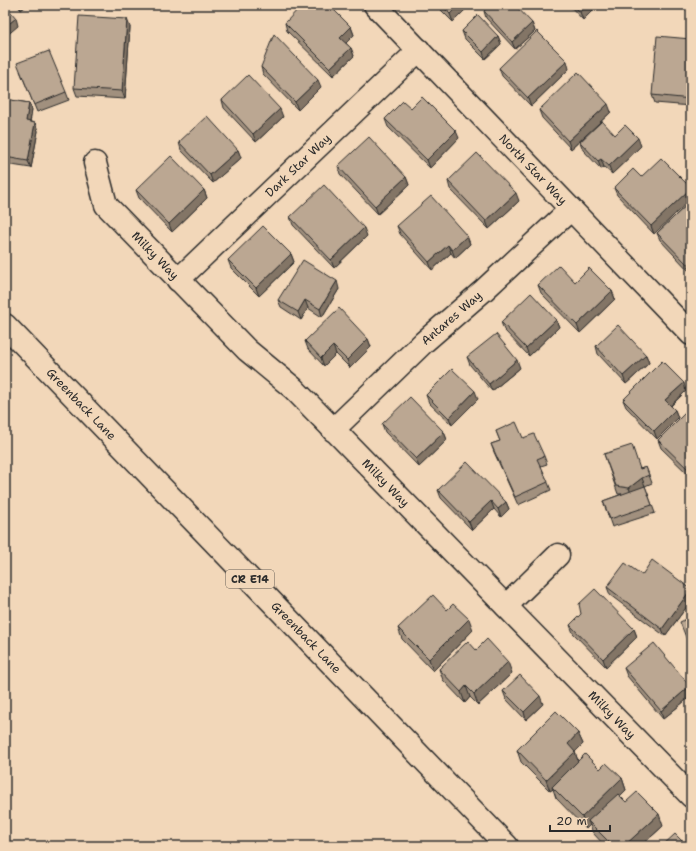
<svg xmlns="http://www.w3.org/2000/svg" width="696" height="851" viewBox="0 0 696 851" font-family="'Shantell Sans',sans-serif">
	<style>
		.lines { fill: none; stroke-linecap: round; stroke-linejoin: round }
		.street-casing { stroke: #2b2b2b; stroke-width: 25 }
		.primary-casing { stroke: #2b2b2b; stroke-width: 25 }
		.street { stroke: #f2d7b9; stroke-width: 22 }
		.primary { stroke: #f2d7b9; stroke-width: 22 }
		.wall { fill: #a1907e; stroke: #2b2b2b }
		.shaded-wall { fill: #837566; stroke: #2b2b2b }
		.building { fill: #bba792; stroke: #2b2b2b }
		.labels { text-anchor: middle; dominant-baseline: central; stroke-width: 3; stroke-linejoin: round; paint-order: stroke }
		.shield { fill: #f2d7b9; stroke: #675f56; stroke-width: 1 }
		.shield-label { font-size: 11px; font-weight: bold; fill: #2b2b2b }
		.street-label { font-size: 12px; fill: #2b2b2b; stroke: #f2d7b9 }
	</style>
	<rect width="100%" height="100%" fill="#f2d7b9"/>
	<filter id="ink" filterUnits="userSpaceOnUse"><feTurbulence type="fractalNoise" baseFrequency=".025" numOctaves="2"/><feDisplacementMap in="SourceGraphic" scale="8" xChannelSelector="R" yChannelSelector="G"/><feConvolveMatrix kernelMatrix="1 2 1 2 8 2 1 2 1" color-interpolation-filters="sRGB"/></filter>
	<g filter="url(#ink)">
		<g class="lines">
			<defs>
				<g id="street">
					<path id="s1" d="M 375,5 L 691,334"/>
					<path id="s2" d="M 95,163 L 106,205 L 247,350 L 293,388 L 691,796"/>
					<path id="s3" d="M 178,280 L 419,50"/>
					<path id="s4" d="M 333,430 L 424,342 L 484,290 L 571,209"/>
					<polyline points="506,606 558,555"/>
				</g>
				<g id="primary">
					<path id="s5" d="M 5,325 L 507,846"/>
				</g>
			</defs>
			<use href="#street" class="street-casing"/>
			<use href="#primary" class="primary-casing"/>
			<use href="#street" class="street"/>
			<use href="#primary" class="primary"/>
		</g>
		<g class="wall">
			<polygon points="17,5 27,5 21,10"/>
			<polygon points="436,5 470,5 453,22"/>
			<polygon points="569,5 598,5 583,20"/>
			<polygon points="484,11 532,23 535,31 515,49 486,18"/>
			<polygon points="285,23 351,27 354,35 346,43 351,48 354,56 333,76 287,31"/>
			<polygon points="130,27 125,99 77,96 74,88"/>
			<polygon points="462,31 498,36 501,44 485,59 465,39"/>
			<polygon points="691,39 691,106 655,103 652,95"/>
			<polygon points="261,67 321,87 298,110 263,74"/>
			<polygon points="499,68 569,69 531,106 502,76"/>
			<polygon points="20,71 66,92 69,100 37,112"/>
			<polygon points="5,99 29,103 32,110 30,122 35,123 38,131 31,168 5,164"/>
			<polygon points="222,100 283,117 256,142 224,108"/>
			<polygon points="411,108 459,138 430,168 388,127 385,119"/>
			<polygon points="539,110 611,112 571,149 542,118"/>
			<polygon points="615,135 641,146 612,174 604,167 601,169 583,150 580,142"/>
			<polygon points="179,142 238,150 241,158 213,183 181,150"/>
			<polygon points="338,166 406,177 409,185 378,214 340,174"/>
			<polygon points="633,169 654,234 617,195 614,188"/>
			<polygon points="448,181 519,201 489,229 450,189"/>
			<polygon points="136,190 204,190 207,198 172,232 139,198"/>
			<polygon points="691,201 690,272 660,240 657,233"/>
			<polygon points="290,217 367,236 334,268 293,225"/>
			<polygon points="397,226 467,236 470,244 455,258 451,253 432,270 400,234"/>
			<polygon points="291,254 294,262 259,296 231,268 228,260"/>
			<polygon points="575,282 612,291 615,299 580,333 541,293 538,285"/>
			<polygon points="339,289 322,317 308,308 301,320 281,307 278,300"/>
			<polygon points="556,320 559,327 529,356 504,330 501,322"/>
			<polygon points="368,339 371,347 350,368 336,354 324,366 308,349 305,341"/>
			<polygon points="596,346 646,355 649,363 626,384 598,354"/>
			<polygon points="467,357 520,368 492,391 470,365"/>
			<polygon points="686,391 671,406 675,410 678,418 657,439 626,407 623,400"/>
			<polygon points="426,395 478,399 452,425 429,403"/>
			<polygon points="691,407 691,477 661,448 658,440"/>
			<polygon points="382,424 444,432 447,440 419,467 385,432"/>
			<polygon points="496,431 523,438 544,456 547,464 541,466 551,490 518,505 494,452 491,444 500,441"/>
			<polygon points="604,454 640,469 646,467 652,483 645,486 642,487 645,486 655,513 612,527 603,501 622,494 618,494"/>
			<polygon points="438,490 506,502 509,509 501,517 494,509 472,530 441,498"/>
			<polygon points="642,575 691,589 691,601 665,636 610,595 607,587"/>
			<polygon points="447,610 473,630 433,671 402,639 398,628"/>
			<polygon points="581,614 634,629 637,637 606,667 573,633 570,625"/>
			<polygon points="476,650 512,673 478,705 470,697 465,703 443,680 439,669"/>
			<polygon points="624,668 690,686 691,689 691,696 663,719 627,676"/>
			<polygon points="503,691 543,704 526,720 506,699"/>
			<polygon points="578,733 583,744 575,752 578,761 600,769 622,778 626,790 620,796 626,802 663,826 641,846 605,846 593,833 590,825 586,829 556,798 553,789 550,791 521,762 517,750"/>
		</g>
		<g class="shaded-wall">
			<polygon points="19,5 27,5 21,10"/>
			<polygon points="459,5 470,5 453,22 450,14"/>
			<polygon points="587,5 598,5 583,20 580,12"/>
			<polygon points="16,18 18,26 5,37 5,27"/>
			<polygon points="127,19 130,27 125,99 122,91"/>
			<polygon points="532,23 535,31 515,49 512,42"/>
			<polygon points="351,27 354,35 343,46 340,38"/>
			<polygon points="498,36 501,44 485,59 483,52"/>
			<polygon points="351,48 354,56 333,76 330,68"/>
			<polygon points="567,61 569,69 531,106 528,98"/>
			<polygon points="318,80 321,87 298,110 295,102"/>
			<polygon points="29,103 32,110 29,129 26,121"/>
			<polygon points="608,104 611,112 571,149 568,141"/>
			<polygon points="280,109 283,117 256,142 253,134"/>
			<polygon points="35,123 38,131 31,168 28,161"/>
			<polygon points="456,131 459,138 430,168 427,160"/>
			<polygon points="638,138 641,146 612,174 609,166"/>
			<polygon points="238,150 241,158 213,183 210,175"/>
			<polygon points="601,159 604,167 601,169 598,161"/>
			<polygon points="406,177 409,185 378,214 375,206"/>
			<polygon points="691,188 691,199 654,234 651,226"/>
			<polygon points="204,190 207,198 172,232 169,224"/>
			<polygon points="516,193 519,201 489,229 486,221"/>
			<polygon points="364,228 367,236 334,268 331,260"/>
			<polygon points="467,236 470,244 455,258 452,250"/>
			<polygon points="448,245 451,253 432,270 429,262"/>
			<polygon points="291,254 294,262 259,296 256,288"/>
			<polygon points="691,260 691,271 690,272 687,264"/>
			<polygon points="337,281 339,289 322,317 320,309"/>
			<polygon points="612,291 615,299 580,333 577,325"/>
			<polygon points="305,300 308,308 301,320 298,312"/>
			<polygon points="556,320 559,327 529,356 526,348"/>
			<polygon points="368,339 371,347 350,368 347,360"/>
			<polygon points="333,346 336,354 324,366 321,358"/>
			<polygon points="646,355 649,363 626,384 623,376"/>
			<polygon points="517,360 520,368 492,391 489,384"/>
			<polygon points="684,383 686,391 668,408 665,400"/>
			<polygon points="475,391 478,399 452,425 449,418"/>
			<polygon points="675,410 678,418 657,439 654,431"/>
			<polygon points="444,432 447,440 419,467 416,459"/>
			<polygon points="642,478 645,486 632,496 629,488"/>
			<polygon points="491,501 494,509 472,530 469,522"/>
			<polygon points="506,502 509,509 501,517 498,509"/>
			<polygon points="691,589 691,601 665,636 662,629"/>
			<polygon points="469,619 473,630 433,671 429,659"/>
			<polygon points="634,629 637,637 606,667 603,659"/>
			<polygon points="508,662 512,673 478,705 474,694"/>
			<polygon points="466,686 470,697 465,703 461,692"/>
			<polygon points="690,686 691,689 691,696 663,719 661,711"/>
			<polygon points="540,696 543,704 526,720 524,712"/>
			<polygon points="578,733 583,744 572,755 568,744"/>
			<polygon points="575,752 579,764 552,787 553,789 550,791 546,780"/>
			<polygon points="622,778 626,790 591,824 588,821 590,825 586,829 582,817"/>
			<polygon points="659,814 663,826 641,846 624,846"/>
			<polygon points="619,842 621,846 615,846"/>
		</g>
		<g class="building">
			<polygon points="5,5 16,18 5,27"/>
			<polygon points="302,5 329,5 351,27 340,38 351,48 330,68 285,23"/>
			<polygon points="441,5 459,5 450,14"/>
			<polygon points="490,5 515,5 532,23 512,42 484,11"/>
			<polygon points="573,5 587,5 580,12"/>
			<polygon points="478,15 498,36 483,52 462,31"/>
			<polygon points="79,16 127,19 122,91 74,88"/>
			<polygon points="537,31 567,61 528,98 499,68"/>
			<polygon points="274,34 318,80 295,102 261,67"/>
			<polygon points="657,36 691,39 691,99 652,95"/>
			<polygon points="49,51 66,92 34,105 17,63"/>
			<polygon points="578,72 608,104 568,141 539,110"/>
			<polygon points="248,75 280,109 253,134 222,100"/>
			<polygon points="422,97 456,131 427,160 385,119 403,101 411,108"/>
			<polygon points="5,99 29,103 26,121 35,123 28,161 5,157"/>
			<polygon points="207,116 238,150 210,175 179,142"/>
			<polygon points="602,121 615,135 625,125 638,138 609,166 601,159 598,161 580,142"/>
			<polygon points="369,137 406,177 375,206 338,166"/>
			<polygon points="477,153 516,193 486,221 448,181"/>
			<polygon points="171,156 204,190 169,224 136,190"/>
			<polygon points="661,158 691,188 651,226 614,188 633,169 641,177"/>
			<polygon points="324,185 364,228 331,260 290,217"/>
			<polygon points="431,196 467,236 452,250 448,245 429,262 397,226"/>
			<polygon points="691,201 691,260 687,264 657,233"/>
			<polygon points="263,226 291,254 256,288 228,260"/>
			<polygon points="303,260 337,281 320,309 305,300 298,312 278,300"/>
			<polygon points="559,265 575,282 589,268 612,291 577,325 538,285"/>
			<polygon points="531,293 556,320 526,348 501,322"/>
			<polygon points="339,308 368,339 347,360 333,346 321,358 305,341"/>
			<polygon points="618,325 646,355 623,376 596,346"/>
			<polygon points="496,334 517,360 489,384 467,357"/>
			<polygon points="662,361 684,383 665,400 675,410 654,431 623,400"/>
			<polygon points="452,369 475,391 449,418 426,395"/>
			<polygon points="410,397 444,432 416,459 382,424"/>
			<polygon points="691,407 691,470 690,471 658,440"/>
			<polygon points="516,422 523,438 534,434 544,456 537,459 548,482 515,497 491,444 500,441 496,431"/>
			<polygon points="632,445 640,469 646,467 649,475 642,478 629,488 616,486 604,454"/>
			<polygon points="467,462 506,502 498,509 491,501 469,522 438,490"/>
			<polygon points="645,486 652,505 610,519 603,501"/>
			<polygon points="652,560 691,589 662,629 607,587 625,563 642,575"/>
			<polygon points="595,589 634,629 603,659 570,625 581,614 579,604"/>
			<polygon points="433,595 447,610 453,604 469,619 429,659 398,628"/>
			<polygon points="691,617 691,650 680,622"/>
			<polygon points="487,639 508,662 474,694 466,686 461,692 439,669 468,641 476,650"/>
			<polygon points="654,643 690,686 661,711 624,668"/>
			<polygon points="520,675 540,696 524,712 503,691"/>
			<polygon points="556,711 578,733 568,744 575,752 546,780 517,750"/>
			<polygon points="585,754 600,769 606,763 622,778 582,817 552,787"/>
			<polygon points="637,792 659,814 624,846 623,846 619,842 614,846 611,844 588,821 618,794 626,802"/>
			<polygon points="675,834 687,846 662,846"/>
		</g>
	</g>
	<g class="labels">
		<rect class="shield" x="226" y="570" width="48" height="18" rx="3"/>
		<g class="shield-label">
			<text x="250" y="579">CR E14</text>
		</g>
		<g class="street-label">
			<text stroke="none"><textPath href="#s3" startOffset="166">Dark Star Way</textPath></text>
			<text stroke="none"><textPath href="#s1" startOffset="228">North Star Way</textPath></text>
			<text stroke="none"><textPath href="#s2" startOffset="114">Milky Way</textPath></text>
			<text stroke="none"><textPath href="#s4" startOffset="163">Antares Way</textPath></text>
			<text stroke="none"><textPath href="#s5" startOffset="110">Greenback Lane</textPath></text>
			<text stroke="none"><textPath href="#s2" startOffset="438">Milky Way</textPath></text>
			<text stroke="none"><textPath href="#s5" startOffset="434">Greenback Lane</textPath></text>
			<text stroke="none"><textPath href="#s2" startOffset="762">Milky Way</textPath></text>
		</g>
	</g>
	<rect width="696" height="851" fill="none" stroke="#f2d7b9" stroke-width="20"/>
	<rect x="10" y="10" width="676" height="831" fill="none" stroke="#2b2b2b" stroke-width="1.5" filter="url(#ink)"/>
	<path d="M550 825v6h60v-6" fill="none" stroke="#2b2b2b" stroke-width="2"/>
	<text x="556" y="825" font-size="12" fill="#2b2b2b" stroke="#f2d7b9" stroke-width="3" paint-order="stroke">20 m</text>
</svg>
